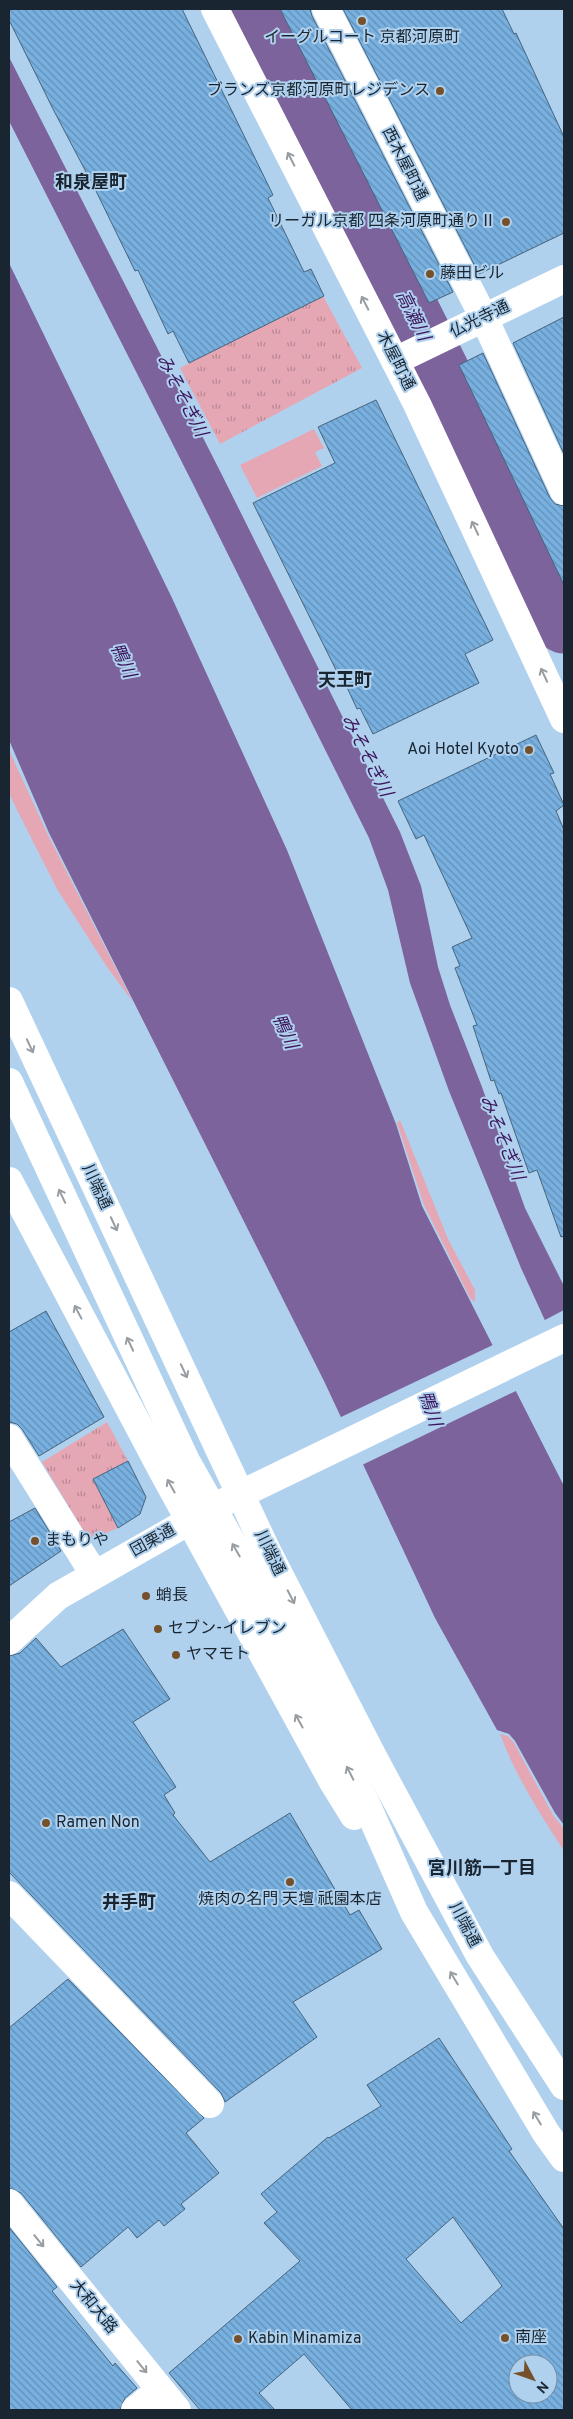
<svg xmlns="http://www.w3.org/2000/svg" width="573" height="2419" viewBox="0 0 573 2419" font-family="Overpass,'Noto Sans JP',sans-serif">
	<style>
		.green { fill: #e5a7b4 }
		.park { fill: url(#park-tufts) }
		.water { fill: #7d639c }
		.pier { fill: #b0d1ee }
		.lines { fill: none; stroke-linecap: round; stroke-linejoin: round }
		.river { stroke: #7d639c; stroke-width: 61 }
		.building { fill: url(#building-back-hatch); stroke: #46647d; fill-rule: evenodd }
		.minor { stroke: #fff; stroke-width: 28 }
		.oneway { stroke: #989da2 }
		.poi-dot { fill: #75512b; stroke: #b0d1ee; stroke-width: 2 }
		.labels { text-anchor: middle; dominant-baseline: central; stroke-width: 4; stroke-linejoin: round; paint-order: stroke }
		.poi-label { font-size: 16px; fill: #192530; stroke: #b0d1ee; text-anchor: start }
		.street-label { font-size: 16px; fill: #192530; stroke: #b0d1ee }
		.neighbourhood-label { font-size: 18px; font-weight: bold; fill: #192530; stroke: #b0d1ee }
		.water-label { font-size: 18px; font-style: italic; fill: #3c155c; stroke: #b0d1ee }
	</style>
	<defs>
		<pattern id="park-tufts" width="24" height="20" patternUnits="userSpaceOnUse" patternTransform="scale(1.25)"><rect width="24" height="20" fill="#e5a7b4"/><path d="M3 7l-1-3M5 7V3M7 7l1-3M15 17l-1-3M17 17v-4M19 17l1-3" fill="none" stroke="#b98893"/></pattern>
		<pattern id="building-back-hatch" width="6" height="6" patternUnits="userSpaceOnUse" patternTransform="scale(1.25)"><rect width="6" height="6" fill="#78b0e0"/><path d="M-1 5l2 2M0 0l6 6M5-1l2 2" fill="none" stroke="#628fb6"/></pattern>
	</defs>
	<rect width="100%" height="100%" fill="#b0d1ee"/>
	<g class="green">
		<polygon points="314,429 324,448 315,452 322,466 257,498 240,465"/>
		<polygon points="9,750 48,835 133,1002 107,967 57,889 15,806 9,793"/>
		<polygon points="400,1120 448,1239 475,1290 475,1302 470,1298 424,1205 397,1123"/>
		<path d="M 500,1734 L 508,1736 L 514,1743 L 553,1815 L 564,1829 L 564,1851 C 540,1814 515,1775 500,1734 Z"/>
	</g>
	<g class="park">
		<polygon points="322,294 362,368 220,444 180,368"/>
		<polygon points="107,1422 128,1461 93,1479 118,1528 89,1540 42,1462"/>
	</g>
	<g class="water">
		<polygon points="9,57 221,473 400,832 421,886 438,967 450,1005 482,1087 525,1208 564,1286 564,1362 521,1268 449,1091 410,983 388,890 369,838 194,486 9,121"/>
		<polygon points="9,263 172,598 287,850 396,1124 422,1206 564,1486 564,1825 555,1813 515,1741 509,1734 497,1730 435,1618 324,1381 49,833 9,740"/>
	</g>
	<g class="pier">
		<polygon points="564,1310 564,1364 543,1321"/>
		<polygon points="495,1344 518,1390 362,1465 339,1418"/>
	</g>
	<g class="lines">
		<polyline class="river" points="259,9 564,623"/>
	</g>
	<g class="building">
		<polygon points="9,9 182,9 273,195 268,198 304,272 311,269 324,296 189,363 173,331 168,334 138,270 135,271 96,191 54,111 9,20"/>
		<polygon points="280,9 310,9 312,16 453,292 429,303"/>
		<polygon points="343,9 502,9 514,34 516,33 564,137 564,233 479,274"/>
		<polygon points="564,317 564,454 513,343"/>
		<polygon points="483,353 550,498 555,504 564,506 564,585 459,365"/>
		<polygon points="376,400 493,640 465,654 479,683 373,734 360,708 357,709 345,683 343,684 253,503 335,463 318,427"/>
		<polygon points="536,735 554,773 550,774 564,805 556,811 564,830 564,1236 561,1237 537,1170 529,1173 501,1093 499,1094 494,1080 491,1081 473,1026 477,1025 455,968 460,966 452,947 472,938 424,835 416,839 398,801"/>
		<polygon points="46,1311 104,1417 39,1456 22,1429 17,1424 9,1422 9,1332"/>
		<polygon points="128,1461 146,1497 140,1514 118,1528 93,1479"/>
		<polygon points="35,1508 61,1551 9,1586 9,1522"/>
		<polygon points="123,1629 170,1699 133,1722 176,1787 164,1795 175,1813 173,1815 210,1862 290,1813 350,1915 359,1910 382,1949 293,2002 317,2037 225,2102 221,2093 9,1872 9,1656 20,1653 36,1638 61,1667"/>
		<polygon points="68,1979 204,2118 186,2133 219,2173 181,2204 185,2209 164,2226 159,2220 137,2238 128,2227 81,2267 21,2193 9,2188 9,2028"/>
		<path d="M 439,2038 L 512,2149 L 509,2151 L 564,2229 L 564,2410 L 352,2410 L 304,2354 L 259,2393 L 275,2410 L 200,2410 L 169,2373 L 300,2261 L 264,2223 L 277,2212 L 261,2194 L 328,2137 L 329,2138 L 381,2106 L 367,2085 ZM 453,2217 L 502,2286 L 461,2323 L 406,2259 ZM 518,2364 L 548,2364 L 548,2394 L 518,2394 Z"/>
		<polygon points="9,2227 57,2287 52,2291 113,2366 115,2363 137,2388 125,2398 120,2410 9,2410"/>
	</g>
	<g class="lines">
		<g class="minor">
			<polyline points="215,9 417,404 564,719"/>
			<polyline points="326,9 484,318 564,491"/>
			<polyline points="395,361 564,279"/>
			<polyline points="9,1001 266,1549 372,1755 480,1956 564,2086"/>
			<polyline points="9,1082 186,1461 242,1560 364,1799 414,1912 546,2133 564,2158"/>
			<polyline points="9,1181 163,1472 333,1782 354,1816"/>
			<polyline points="9,1438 94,1574"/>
			<polyline points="9,1641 58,1596 212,1508 564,1338"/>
			<polyline points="9,1895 210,2104"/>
			<polyline points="9,2203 177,2410"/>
			<polyline points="135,2410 160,2390"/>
		</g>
	</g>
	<defs><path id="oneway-shaft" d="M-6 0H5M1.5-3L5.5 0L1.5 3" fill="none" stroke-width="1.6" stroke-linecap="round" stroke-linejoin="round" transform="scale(1.25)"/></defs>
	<g class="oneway">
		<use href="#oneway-shaft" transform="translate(291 159) rotate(-117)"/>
		<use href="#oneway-shaft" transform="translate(365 303) rotate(-117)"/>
		<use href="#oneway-shaft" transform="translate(475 528) rotate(-115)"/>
		<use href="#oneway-shaft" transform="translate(544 675) rotate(-115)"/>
		<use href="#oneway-shaft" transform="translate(30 1046) rotate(65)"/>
		<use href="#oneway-shaft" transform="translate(62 1196) rotate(-115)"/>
		<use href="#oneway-shaft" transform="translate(114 1224) rotate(65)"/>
		<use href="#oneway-shaft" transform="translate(78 1312) rotate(-118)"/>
		<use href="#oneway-shaft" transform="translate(130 1344) rotate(-115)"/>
		<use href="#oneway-shaft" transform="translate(184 1371) rotate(65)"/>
		<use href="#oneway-shaft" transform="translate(171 1486) rotate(-119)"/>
		<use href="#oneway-shaft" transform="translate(236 1550) rotate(-120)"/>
		<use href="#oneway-shaft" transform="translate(291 1597) rotate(63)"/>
		<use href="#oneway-shaft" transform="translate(299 1721) rotate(-119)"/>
		<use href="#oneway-shaft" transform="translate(350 1773) rotate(-117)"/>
		<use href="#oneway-shaft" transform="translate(454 1978) rotate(-121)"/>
		<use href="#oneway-shaft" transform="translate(537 2118) rotate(-121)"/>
		<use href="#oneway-shaft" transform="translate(39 2241) rotate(51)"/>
		<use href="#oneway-shaft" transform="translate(142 2367) rotate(51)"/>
	</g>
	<g class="poi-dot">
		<circle cx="362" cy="21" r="5"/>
		<circle cx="440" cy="91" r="5"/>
		<circle cx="506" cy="222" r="5"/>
		<circle cx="430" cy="274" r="5"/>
		<circle cx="529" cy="750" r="5"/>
		<circle cx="35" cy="1541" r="5"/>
		<circle cx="146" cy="1596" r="5"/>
		<circle cx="158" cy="1629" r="5"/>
		<circle cx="176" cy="1655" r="5"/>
		<circle cx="46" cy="1823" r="5"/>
		<circle cx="290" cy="1882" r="5"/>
		<circle cx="505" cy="2338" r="5"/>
		<circle cx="238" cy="2339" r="5"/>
	</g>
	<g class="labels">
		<g class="poi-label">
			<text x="362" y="38" text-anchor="middle">イーグルコート 京都河原町</text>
			<text x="430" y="91" text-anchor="end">ブランズ京都河原町レジデンス</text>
			<text x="496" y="222" text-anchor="end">リーガル京都 四条河原町通りⅡ</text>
			<text x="440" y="274">藤田ビル</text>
			<text x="519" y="750" text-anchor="end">Aoi Hotel Kyoto</text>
			<text x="45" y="1541">まもりや</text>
			<text x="156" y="1596">蛸長</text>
			<text x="168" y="1629">セブン-イレブン</text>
			<text x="186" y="1655">ヤマモト</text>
			<text x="56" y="1823">Ramen Non</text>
			<text x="290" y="1900" text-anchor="middle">焼肉の名門 天壇 祇園本店</text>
			<text x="515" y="2338">南座</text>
			<text x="248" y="2339">Kabin Minamiza</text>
		</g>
		<g class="street-label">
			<text transform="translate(404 164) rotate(63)">西木屋町通</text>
			<text transform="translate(480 320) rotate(-26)">仏光寺通</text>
			<text transform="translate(395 361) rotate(63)">木屋町通</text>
			<text transform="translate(96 1187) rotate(65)">川端通</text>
			<text transform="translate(153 1541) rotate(-29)">団栗通</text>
			<text transform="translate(269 1553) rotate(64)">川端通</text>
			<text transform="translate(464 1925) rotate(62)">川端通</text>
			<text transform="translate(93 2307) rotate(51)">大和大路</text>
		</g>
		<g class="neighbourhood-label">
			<text x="91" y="183">和泉屋町</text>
			<text x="345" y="681">天王町</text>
			<text x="482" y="1869">宮川筋一丁目</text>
			<text x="129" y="1903">井手町</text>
		</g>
		<g class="water-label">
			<text transform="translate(412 316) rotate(64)">高瀬川</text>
			<text transform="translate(181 396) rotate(63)">みそそぎ川</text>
			<text transform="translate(122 661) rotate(66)">鴨川</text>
			<text transform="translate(366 756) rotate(63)">みそそぎ川</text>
			<text transform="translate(284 1032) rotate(66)">鴨川</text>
			<text transform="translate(501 1138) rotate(68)">みそそぎ川</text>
			<text transform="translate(429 1409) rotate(71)">鴨川</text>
		</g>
	</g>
	<rect width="573" height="2419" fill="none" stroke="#192530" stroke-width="20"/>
	<g transform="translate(533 2379) rotate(131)"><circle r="24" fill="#b0d1ee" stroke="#748ca2"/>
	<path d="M0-4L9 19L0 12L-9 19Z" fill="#75512b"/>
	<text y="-8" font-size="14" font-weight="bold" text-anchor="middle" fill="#192530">N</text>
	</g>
</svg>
